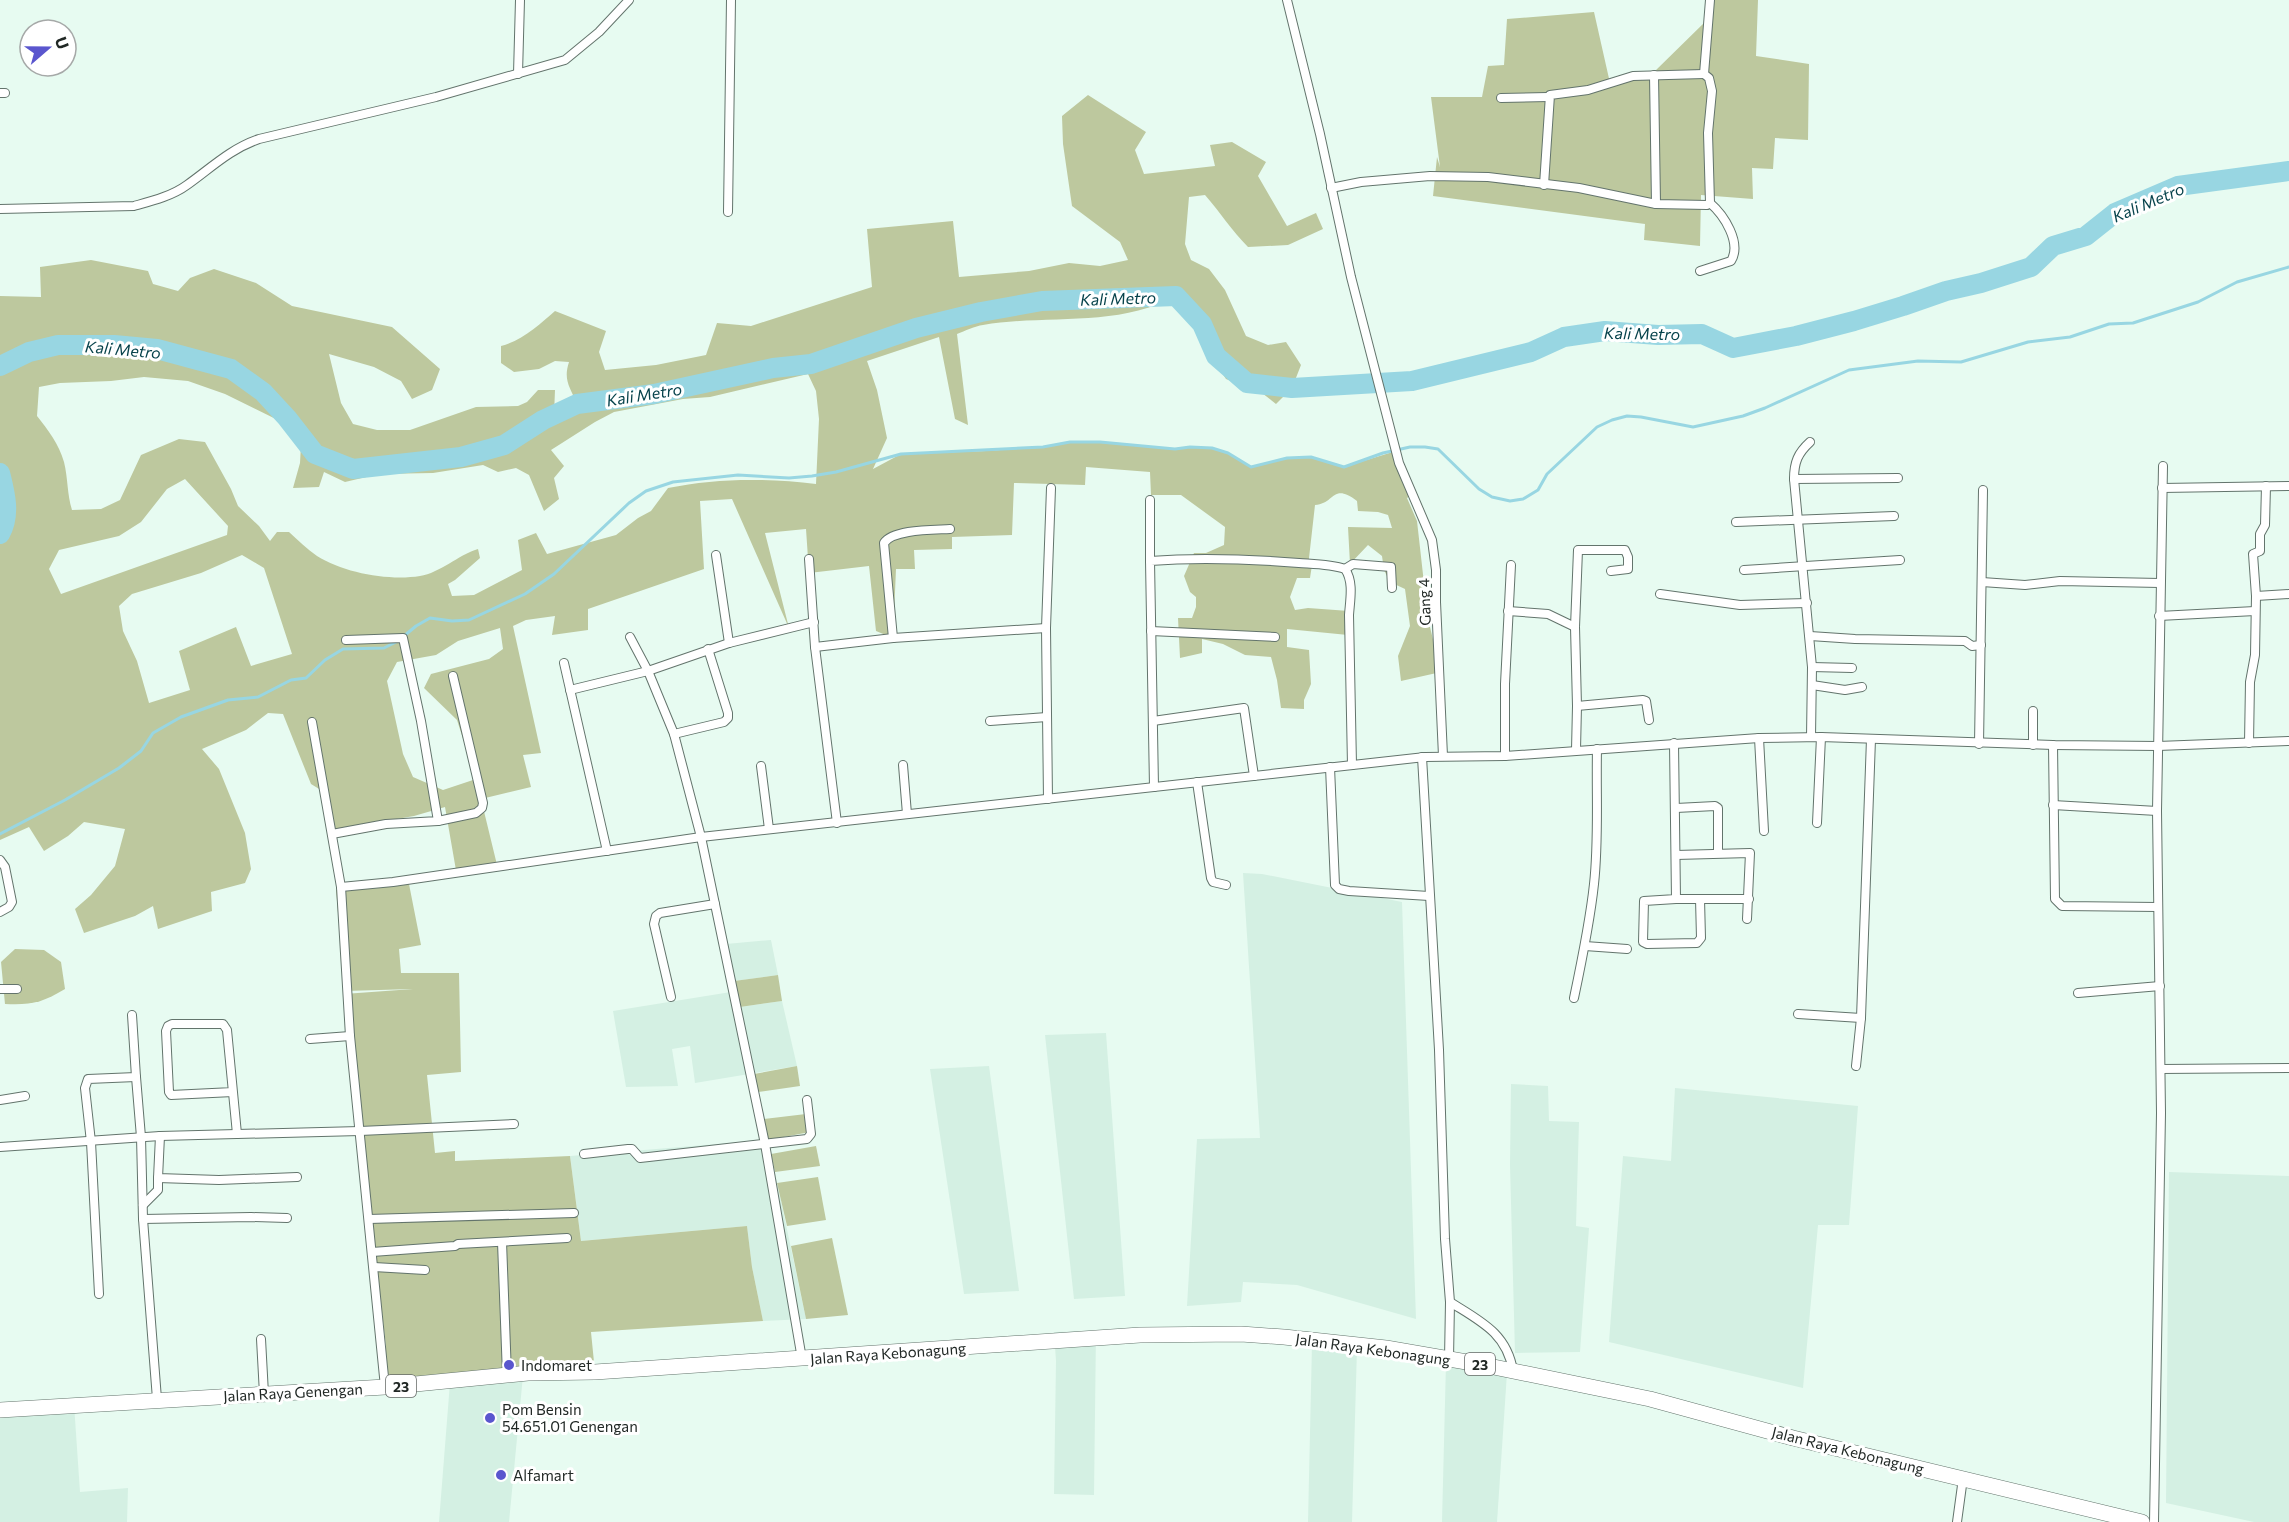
<svg xmlns="http://www.w3.org/2000/svg" width="2289" height="1522" viewBox="0 0 2289 1522" font-family="Commissioner,sans-serif">
	<style>
		.built { fill: #d4f0e3 }
		.green { fill: #bdc89e; fill-rule: evenodd }
		.lines { fill: none; stroke-linecap: round; stroke-linejoin: round }
		.stream { stroke: #98d6e2; stroke-width: 3 }
		.river { stroke: #98d6e2; stroke-width: 20 }
		.street-casing { stroke: #63746c; stroke-width: 10 }
		.highway-casing { stroke: #63746c; stroke-width: 16 }
		.street { stroke: #fff; stroke-width: 8 }
		.highway { stroke: #fff; stroke-width: 15 }
		.poi-dot { fill: #5a56ce; stroke: #fff; stroke-width: 2 }
		.labels { text-anchor: middle; dominant-baseline: central; stroke-width: 6; stroke-linejoin: round; paint-order: stroke }
		.shield { fill: #fff; stroke: #646866; stroke-width: 1.5 }
		.shield-label { font-size: 14px; font-weight: bold; fill: #212825 }
		.street-label { font-size: 15px; fill: #212825; stroke: #fff }
		.poi-label { font-size: 15px; fill: #212825; stroke: #fff; text-anchor: start }
		.water-label { font-size: 16px; font-style: italic; fill: #06424b; stroke: #fff }
	</style>
	<rect width="100%" height="100%" fill="#e7fbf1"/>
	<g class="built">
		<polygon points="1243,873 1262,874 1402,902 1416,1319 1297,1285 1243,1282 1241,1302 1187,1306 1197,1139 1260,1138"/>
		<polygon points="771,940 778,975 734,981 726,944"/>
		<polygon points="737,991 740,1007 782,1001 797,1066 695,1083 690,1046 672,1049 678,1086 626,1087 613,1011"/>
		<polygon points="1106,1033 1125,1296 1074,1299 1045,1035"/>
		<polygon points="989,1066 1019,1291 964,1294 930,1069"/>
		<polygon points="1511,1084 1548,1086 1549,1121 1579,1122 1576,1226 1589,1228 1580,1352 1515,1353 1510,1165"/>
		<polygon points="1675,1088 1858,1106 1849,1225 1818,1225 1803,1388 1609,1342 1623,1156 1671,1161"/>
		<polygon points="768,1140 806,1319 763,1321 752,1267 747,1226 581,1241 570,1156"/>
		<polygon points="2169,1172 2289,1176 2289,1522 2254,1522 2166,1503"/>
		<polygon points="1096,1331 1094,1495 1054,1494 1056,1361 1054,1332"/>
		<polygon points="1312,1344 1357,1348 1352,1522 1308,1522"/>
		<polygon points="1446,1363 1507,1373 1497,1522 1442,1522"/>
		<polygon points="524,1365 509,1522 439,1522 451,1370"/>
		<polygon points="74,1404 80,1492 128,1488 127,1522 0,1522 0,1408"/>
	</g>
	<g class="green">
		<polygon points="1707,0 1758,0 1756,56 1809,64 1808,140 1775,138 1773,169 1752,168 1753,199 1701,195 1700,246 1644,240 1645,224 1433,196 1437,157 1440,167 1431,97 1482,97 1488,66 1504,65 1507,19 1594,12 1610,83 1654,72 1706,21"/>
		<path d="M 1088,95 L 1146,132 L 1135,150 L 1144,174 L 1215,166 L 1210,145 L 1232,142 L 1266,162 L 1258,176 L 1287,226 L 1316,213 L 1323,229 L 1288,245 L 1248,247 C 1232,231 1220,212 1205,195 L 1189,197 L 1185,244 L 1191,260 L 1209,269 L 1225,290 L 1246,336 L 1268,345 L 1286,342 L 1301,365 L 1292,388 L 1276,404 L 1262,393 L 1226,379 L 1211,356 L 1202,324 L 1176,296 C 1118,328 1047,314 983,325 C 975,326 965,331 957,334 L 968,425 L 955,419 L 939,337 L 867,361 L 877,390 L 887,438 L 873,469 L 901,454 L 986,451 L 1043,447 L 1070,442 L 1100,442 L 1175,449 L 1190,447 L 1212,448 L 1228,453 L 1251,467 L 1287,458 L 1311,457 L 1344,467 L 1396,451 L 1410,496 L 1407,498 L 1417,521 L 1428,619 L 1441,672 L 1401,681 L 1398,656 L 1410,626 L 1405,589 L 1390,582 L 1384,570 L 1382,556 L 1368,545 L 1350,564 L 1348,527 L 1392,528 L 1388,515 L 1378,512 L 1358,511 L 1357,501 C 1332,482 1335,504 1315,505 L 1308,567 L 1312,565 L 1310,578 L 1297,578 L 1290,597 L 1295,610 L 1308,608 L 1349,611 L 1348,635 L 1287,629 L 1287,647 L 1309,650 L 1311,684 L 1304,700 L 1304,709 L 1281,708 L 1277,680 L 1271,657 L 1245,655 L 1223,644 L 1202,639 L 1202,653 L 1180,658 L 1178,618 L 1192,618 L 1196,607 L 1196,597 L 1190,592 L 1184,576 L 1194,553 L 1206,553 L 1224,545 L 1225,527 L 1181,495 L 1151,495 L 1150,472 L 1086,467 L 1085,485 L 1014,483 L 1012,535 L 952,537 L 952,549 L 914,550 L 915,569 L 896,569 L 893,638 L 876,631 L 869,566 L 809,573 L 806,529 L 765,533 L 789,628 L 732,499 L 700,501 L 704,569 L 588,609 L 588,630 L 552,635 L 555,616 L 526,620 L 513,626 L 541,753 L 523,755 L 531,787 L 481,799 L 498,869 L 457,876 L 445,807 L 414,816 L 328,831 L 324,792 L 311,784 L 283,714 L 268,713 L 246,730 L 202,749 L 219,769 L 245,833 L 251,869 L 245,883 L 211,892 L 212,911 L 158,929 L 153,906 L 135,916 L 84,933 L 75,909 L 91,895 L 115,866 L 125,829 L 84,822 L 68,836 L 44,851 L 29,827 L 0,840 L 0,296 L 41,297 L 40,267 L 91,260 L 148,271 L 153,284 L 178,291 L 190,278 L 214,269 L 256,283 L 292,306 L 392,327 L 440,369 L 432,390 L 412,399 L 401,381 L 374,367 L 329,354 L 341,403 L 353,424 L 377,430 L 410,430 L 476,407 L 518,406 L 527,402 L 538,390 L 555,390 L 554,415 L 577,404 C 570,387 563,380 569,362 L 555,361 L 539,369 L 514,372 L 501,363 L 501,346 C 522,341 540,324 555,311 L 606,331 L 599,352 L 605,370 L 656,365 L 706,355 L 717,323 L 751,326 L 872,287 L 867,229 L 953,221 L 959,277 L 1029,271 L 1069,263 L 1100,266 L 1128,260 L 1120,242 L 1072,206 L 1063,144 L 1062,116 ZM 808,374 L 816,391 L 819,419 L 816,484 C 767,478 716,478 668,488 L 651,511 L 638,518 L 616,535 L 547,554 L 536,533 L 518,540 L 522,570 L 474,595 L 452,596 L 448,584 L 455,580 L 480,558 L 478,549 C 458,555 440,573 420,576 C 389,581 344,573 317,556 C 307,549 298,540 289,532 L 277,532 L 270,541 L 259,526 L 238,506 L 231,489 L 205,442 L 179,439 L 141,455 L 120,500 L 101,509 L 72,510 C 67,494 68,478 64,462 C 59,444 48,430 37,416 L 39,387 L 60,383 L 111,381 L 144,377 L 188,381 L 225,394 L 292,427 L 301,445 L 300,463 L 293,488 L 319,487 L 324,472 L 345,482 L 379,474 L 433,473 L 483,465 L 498,472 L 516,468 L 529,475 L 544,511 L 559,499 L 554,478 L 564,466 L 551,450 L 595,422 L 614,412 L 683,399 L 710,397 ZM 185,479 L 228,526 L 227,535 L 61,594 L 49,569 L 59,550 L 119,536 L 141,522 L 167,489 ZM 242,555 L 264,568 L 292,654 L 251,666 L 236,627 L 179,651 L 190,690 L 149,703 L 137,661 L 123,631 L 119,606 L 132,594 L 201,573 ZM 500,628 L 503,649 L 489,659 L 431,674 L 424,688 L 457,720 L 476,779 L 443,790 L 413,777 L 403,754 L 387,681 L 397,662 L 436,655 L 458,641 Z"/>
		<polygon points="408,879 421,945 399,949 401,973 459,973 461,1072 427,1075 435,1153 455,1151 455,1161 570,1156 581,1241 747,1226 752,1267 763,1321 591,1332 595,1372 385,1387 386,1346 344,994 413,989 345,991 336,890 380,888"/>
		<path d="M 15,949 L 44,950 L 61,962 L 65,989 C 42,1003 31,1005 5,1004 L 1,962 Z"/>
		<polygon points="778,975 782,1001 740,1007 734,981"/>
		<polygon points="797,1066 800,1086 758,1092 754,1074"/>
		<polygon points="806,1114 810,1132 768,1140 764,1119"/>
		<polygon points="816,1146 820,1166 775,1172 771,1154"/>
		<polygon points="818,1177 826,1220 787,1226 777,1183"/>
		<polygon points="832,1238 848,1315 806,1319 791,1246"/>
	</g>
	<g class="lines">
		<g class="stream">
			<polyline points="404,636 416,626 430,618 452,621 469,620 525,594 554,574 629,503 646,491 673,482 738,475 789,478 812,476 836,472 901,454 1043,447 1070,442 1100,442 1175,449 1190,447 1212,448 1228,453 1251,467 1287,458 1311,457 1344,467 1383,453 1410,447 1425,447 1438,449 1479,489 1492,497 1510,501 1523,499 1538,490 1547,474 1597,427 1612,420 1627,416 1641,417 1693,427 1743,416 1765,408 1849,370 1918,361 1961,362 2028,342 2070,337 2109,324 2133,323 2198,302 2237,282 2289,267"/>
			<polyline points="0,834 65,800 119,768 141,751 153,733 181,717 228,700 258,697 291,680 306,678 325,660 343,649 384,648 396,642"/>
		</g>
		<g class="river">
			<polyline points="0,366 29,352 58,345 114,345 157,349 231,369 263,392 287,418 315,454 353,469 461,457 504,445 543,420 577,404 654,394 773,368 811,364 916,328 981,312 1042,301 1176,296 1202,324 1216,356 1247,383 1292,388 1412,381 1531,352 1564,337 1605,331 1658,335 1702,334 1733,348 1796,336 1854,321 1903,306 1946,291 1981,283 2031,267 2053,246 2086,236 2115,213 2178,186 2289,171"/>
			<path d="M 0,473 C 5,493 11,515 0,534"/>
		</g>
		<defs>
			<g id="street">
				<polyline points="1287,0 1320,134 1351,277 1399,463 1432,540 1436,570 1436,602 1443,756"/>
				<polyline points="518,74 520,0"/>
				<polyline points="1654,75 1656,204"/>
				<polyline points="0,93 5,93"/>
				<polyline points="1501,98 1548,97"/>
				<polyline points="1544,185 1550,95 1588,90 1633,76 1704,74"/>
				<polyline points="1331,188 1361,182 1430,176 1488,177 1579,188 1656,204 1707,205 1710,203 1708,133 1712,91 1709,78 1704,74 1710,0"/>
				<path d="M 0,209 L 134,206 C 152,201 172,196 187,185 C 211,168 230,149 259,139 L 436,97 L 565,60 L 599,32 L 629,0"/>
				<polyline points="728,212 731,0"/>
				<path d="M 1700,271 L 1731,261 C 1742,243 1724,215 1710,203"/>
				<path d="M 1810,442 C 1798,453 1794,462 1794,479 L 1812,667 L 1811,737"/>
				<polyline points="1794,479 1898,478"/>
				<polyline points="2162,488 2289,486"/>
				<polyline points="1150,500 1150,561"/>
				<polyline points="1736,522 1894,516"/>
				<polyline points="716,555 729,643"/>
				<polyline points="809,559 815,647 837,823"/>
				<polyline points="1345,569 1353,564 1391,567 1392,588"/>
				<polyline points="1744,570 1900,560"/>
				<polyline points="1982,582 2025,585 2060,581 2160,583"/>
				<polyline points="1660,594 1740,605 1807,603"/>
				<polyline points="2256,596 2289,594"/>
				<polyline points="1508,611 1548,614 1575,627"/>
				<polyline points="2159,616 2255,611"/>
				<polyline points="1151,631 1275,637"/>
				<polyline points="1810,636 1855,639 1965,641 1972,646 1981,645"/>
				<polyline points="630,637 648,671 674,734 701,837 765,1144 802,1359"/>
				<path d="M 893,638 L 884,543 C 893,529 934,530 950,529"/>
				<polyline points="815,647 893,638 1046,628"/>
				<polyline points="564,663 607,851"/>
				<polyline points="1812,667 1852,668"/>
				<polyline points="1812,685 1845,690 1862,687"/>
				<polyline points="570,690 648,671 729,643 814,622"/>
				<polyline points="1577,706 1643,700 1646,701 1649,720"/>
				<polyline points="2033,711 2033,745"/>
				<polyline points="990,721 1047,717"/>
				<polyline points="1153,721 1244,708 1254,776"/>
				<polyline points="312,722 341,887 350,1036 385,1387"/>
				<polyline points="674,734 724,722 728,718 728,713 708,649"/>
				<polyline points="1759,738 1764,831"/>
				<polyline points="1674,743 1676,899 1644,901 1643,942 1647,944 1697,943 1701,938 1700,899"/>
				<polyline points="2249,743 2250,682 2255,655 2256,596 2253,554 2260,551 2260,534 2265,525 2266,486"/>
				<polyline points="1979,744 1983,490"/>
				<polyline points="2053,745 2055,899 2062,906 2158,907"/>
				<polyline points="1576,750 1577,706 1575,627 1578,550 1625,550 1628,557 1628,569 1611,571"/>
				<polyline points="1505,756 1505,684 1511,565"/>
				<path d="M 1422,757 L 1439,1050 L 1445,1239 L 1450,1302 C 1480,1321 1507,1333 1513,1371"/>
				<polyline points="903,765 907,814"/>
				<polyline points="761,766 769,829"/>
				<polyline points="1330,767 1335,885 1339,889 1349,891 1429,896"/>
				<polyline points="1197,782 1211,878 1213,882 1226,885"/>
				<path d="M 1154,787 L 1150,561 C 1200,557 1249,559 1299,563 C 1313,564 1331,564 1345,569 C 1354,582 1350,600 1349,615 L 1352,765"/>
				<polyline points="1048,799 1046,628 1051,488"/>
				<polyline points="2053,805 2157,811"/>
				<polyline points="1676,808 1715,806 1718,808 1718,853"/>
				<polyline points="438,821 476,813 482,808 483,803 453,676"/>
				<polyline points="1817,823 1821,737"/>
				<polyline points="332,834 386,824 438,821 421,721 403,638 346,640"/>
				<polyline points="1676,855 1750,853 1747,919"/>
				<polyline points="0,860 5,867 12,902 9,907 0,912"/>
				<polyline points="341,887 393,882 701,837 1425,757 1505,756 1759,738 1821,737 2053,745 2158,746 2289,741"/>
				<polyline points="1676,899 1749,899"/>
				<polyline points="1585,946 1627,949"/>
				<polyline points="0,989 17,989"/>
				<polyline points="2078,993 2160,986"/>
				<polyline points="671,997 654,924 656,916 660,913 715,904"/>
				<path d="M 1574,998 C 1582,960 1590,922 1594,884 C 1599,839 1596,794 1597,749"/>
				<polyline points="1798,1014 1861,1018"/>
				<polyline points="310,1039 350,1036"/>
				<polyline points="1856,1066 1861,1018 1871,739"/>
				<polyline points="2161,1069 2289,1068"/>
				<polyline points="136,1077 141,1137 143,1219 157,1399"/>
				<polyline points="233,1092 171,1095 169,1092 166,1031 168,1026 172,1024 223,1024 227,1030 237,1134"/>
				<polyline points="0,1100 25,1096"/>
				<polyline points="160,1136 158,1178 219,1180 297,1177"/>
				<polyline points="0,1147 160,1136 360,1131 514,1124"/>
				<polyline points="584,1154 628,1149 632,1149 640,1158 807,1139 811,1134 807,1100"/>
				<polyline points="143,1205 158,1190 158,1178"/>
				<polyline points="143,1219 251,1217 287,1218"/>
				<polyline points="369,1219 574,1213"/>
				<polyline points="502,1242 507,1375"/>
				<polyline points="372,1252 455,1246 458,1244 567,1238"/>
				<polyline points="374,1267 425,1270"/>
				<polyline points="99,1294 91,1142 85,1088 88,1079 136,1077 132,1015"/>
				<polyline points="261,1339 264,1394"/>
				<polyline points="1449,1359 1450,1302"/>
				<polyline points="1957,1522 1963,1478"/>
				<polyline points="2154,1522 2161,1113 2157,811 2163,466"/>
			</g>
			<polyline id="highway" points="0,1410 385,1387 528,1373 595,1372 1140,1335 1241,1334 1284,1337 1386,1348 1484,1365 1650,1399 1793,1438 2142,1522"/>
		</defs>
		<use href="#street" class="street-casing"/>
		<use href="#highway" class="highway-casing"/>
		<use href="#street" class="street"/>
		<use href="#highway" class="highway"/>
	</g>
	<g class="poi-dot">
		<circle cx="509" cy="1365" r="6"/>
		<circle cx="490" cy="1418" r="6"/>
		<circle cx="501" cy="1475" r="6"/>
	</g>
	<g class="labels">
		<g class="shield">
			<rect x="1465" y="1353" width="30" height="22" rx="4.5"/>
			<rect x="386" y="1375" width="30" height="22" rx="4.5"/>
		</g>
		<g class="shield-label">
			<text x="1480" y="1364">23</text>
			<text x="401" y="1386">23</text>
		</g>
		<g class="street-label">
			<text transform="translate(1424 602) rotate(-92)">Gang 4</text>
			<text transform="translate(1373 1349) rotate(8)">Jalan Raya Kebonagung</text>
			<text transform="translate(888 1353) rotate(-4)">Jalan Raya Kebonagung</text>
			<text transform="translate(293 1392) rotate(-3)">Jalan Raya Genengan</text>
			<text transform="translate(1848 1450) rotate(14)">Jalan Raya Kebonagung</text>
		</g>
		<g class="poi-label">
			<text x="521" y="1365">Indomaret</text>
			<text x="502" y="1409">Pom Bensin<tspan x="502" dy="17">54.651.01 Genengan</tspan></text>
			<text x="513" y="1475">Alfamart</text>
		</g>
		<g class="water-label">
			<text transform="translate(2148 202) rotate(-23)">Kali Metro</text>
			<text transform="translate(1118 298) rotate(-2)">Kali Metro</text>
			<text transform="translate(1642 333) rotate(1)">Kali Metro</text>
			<text transform="translate(123 349) rotate(5)">Kali Metro</text>
			<text transform="translate(644 394) rotate(-9)">Kali Metro</text>
		</g>
	</g>
	<g transform="translate(48 48) rotate(70)"><circle r="28" fill="#ffffff" stroke="#a6a9a8" stroke-width="1.5"/>
	<path d="M0-4.5L10 22L0 15L-10 22Z" fill="#5a56ce"/>
	<text y="-9" font-size="16" font-weight="bold" text-anchor="middle" fill="#212825">U</text>
	</g>
</svg>
